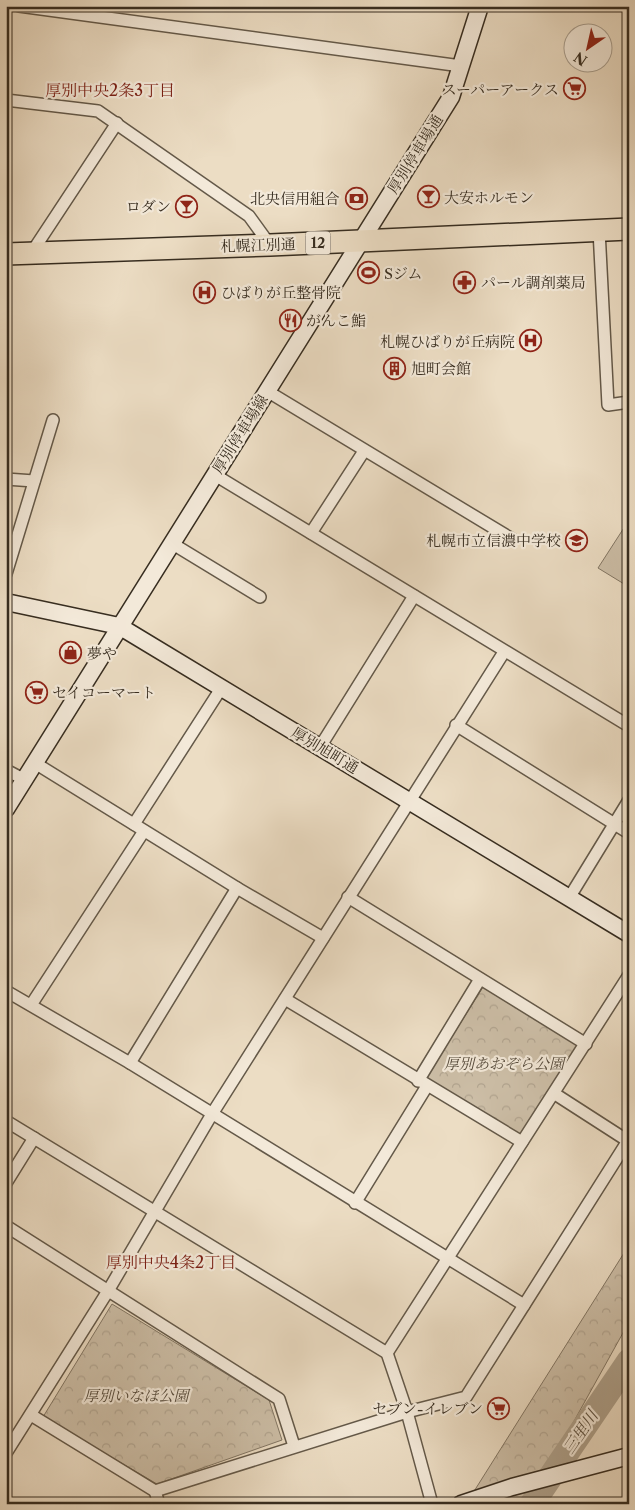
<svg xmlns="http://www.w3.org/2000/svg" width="635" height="1510" viewBox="0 0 635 1510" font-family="'Libre Caslon Text','Noto Serif JP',serif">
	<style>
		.park { fill: url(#park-crowns); stroke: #827664 }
		.pitch { fill: #cdbfa8; stroke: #827664 }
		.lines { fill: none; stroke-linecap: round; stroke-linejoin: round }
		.river { stroke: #aea18c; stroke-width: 25 }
		.street-casing { stroke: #645949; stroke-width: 14 }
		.secondary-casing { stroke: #372d20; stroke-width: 19 }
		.highway-casing { stroke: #372d20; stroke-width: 24 }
		.street { stroke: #f3e9d9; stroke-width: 11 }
		.secondary { stroke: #f3e9d9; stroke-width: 16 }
		.highway { stroke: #ecddc4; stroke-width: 21 }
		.labels { text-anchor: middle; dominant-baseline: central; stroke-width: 4.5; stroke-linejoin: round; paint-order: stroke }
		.shield { fill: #f3e9d9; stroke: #6f6558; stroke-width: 1 }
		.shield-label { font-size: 14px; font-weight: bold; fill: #372d20 }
		.poi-label { font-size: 15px; fill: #372d20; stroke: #f3e9d9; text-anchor: start }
		.street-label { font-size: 15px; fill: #372d20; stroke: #f3e9d9 }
		.park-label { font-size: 15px; font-style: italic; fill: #554a3b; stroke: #f3e9d9 }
		.neighbourhood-label { font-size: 16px; fill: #7a1f14; stroke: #f3e9d9 }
		.water-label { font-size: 16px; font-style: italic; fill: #5b5040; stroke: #f3e9d9 }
	</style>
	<defs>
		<pattern id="park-crowns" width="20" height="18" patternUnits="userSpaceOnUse" patternTransform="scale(1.25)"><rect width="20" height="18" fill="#cdbfa8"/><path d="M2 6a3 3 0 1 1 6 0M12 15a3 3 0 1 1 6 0" fill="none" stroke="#b1a490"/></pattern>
	</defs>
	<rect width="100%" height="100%" fill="#ecddc4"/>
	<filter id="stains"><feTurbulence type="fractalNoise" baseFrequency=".004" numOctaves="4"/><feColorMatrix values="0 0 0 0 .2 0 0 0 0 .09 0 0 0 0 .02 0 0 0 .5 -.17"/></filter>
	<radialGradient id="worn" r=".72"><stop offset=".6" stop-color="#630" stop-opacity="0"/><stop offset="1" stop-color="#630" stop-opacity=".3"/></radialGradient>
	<g class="park">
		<polygon points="483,987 581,1045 521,1137 424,1081"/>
		<polygon points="629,1245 629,1322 528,1504 466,1504"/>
		<polygon points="112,1304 269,1400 282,1440 157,1484 43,1417"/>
	</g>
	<polygon class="pitch" points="629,520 629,587 598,568"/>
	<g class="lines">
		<polyline class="river" points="532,1504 629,1361"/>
		<defs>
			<g id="street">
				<polyline points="19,6 461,66"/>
				<polyline points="6,100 98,111 249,216 270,245"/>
				<polyline points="599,230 608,405 629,402"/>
				<polyline points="32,252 117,123"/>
				<polyline points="267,391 512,539"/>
				<polyline points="215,475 629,726"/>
				<polyline points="6,479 34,481"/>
				<polyline points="311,533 364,451"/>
				<polyline points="173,544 260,597"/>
				<polyline points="6,574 53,420"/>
				<polyline points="456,725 629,833"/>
				<polyline points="320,747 414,596"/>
				<polyline points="35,763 237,888 323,938"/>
				<polyline points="6,770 25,780"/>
				<polyline points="134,824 222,687"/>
				<polyline points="348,897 586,1044"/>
				<polyline points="569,898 629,800"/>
				<polyline points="6,991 130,1063 524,1305"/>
				<polyline points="285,999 522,1142"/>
				<polyline points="31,1005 144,831"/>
				<polyline points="130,1063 237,888"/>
				<polyline points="418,1081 480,979"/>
				<polyline points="555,1094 628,1141"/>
				<polyline points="6,1121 387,1353 407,1412 432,1504"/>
				<polyline points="6,1183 34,1138"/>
				<polyline points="355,1203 427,1086"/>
				<polyline points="6,1226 279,1399 294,1446"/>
				<polyline points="387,1353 629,975"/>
				<polyline points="31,1415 155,1491 159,1504"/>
				<polyline points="6,1453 108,1291 212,1114 504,652"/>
				<polyline points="155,1491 407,1412 466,1397 629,1139"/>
			</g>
			<g id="secondary">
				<polyline points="6,602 119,626 629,934"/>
				<polyline points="6,809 451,97 480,6"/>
				<polyline points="461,1504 512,1487 629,1456"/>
			</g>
			<polyline id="highway" points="6,254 270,245 629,229"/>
		</defs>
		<use href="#street" class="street-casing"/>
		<use href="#secondary" class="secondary-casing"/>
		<use href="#highway" class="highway-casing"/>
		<use href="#street" class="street"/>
		<use href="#secondary" class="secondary"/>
		<use href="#highway" class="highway"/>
	</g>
	<defs>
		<symbol id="supermarket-ring" viewBox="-11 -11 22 22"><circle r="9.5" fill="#f3e9d9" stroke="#8f2418" stroke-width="1.5"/><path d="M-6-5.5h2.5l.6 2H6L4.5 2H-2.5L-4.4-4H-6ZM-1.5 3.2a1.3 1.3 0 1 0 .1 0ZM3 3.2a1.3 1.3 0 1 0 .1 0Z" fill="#8f2418"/></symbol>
		<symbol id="bar-ring" viewBox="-11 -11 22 22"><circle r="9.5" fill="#f3e9d9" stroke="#8f2418" stroke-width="1.5"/><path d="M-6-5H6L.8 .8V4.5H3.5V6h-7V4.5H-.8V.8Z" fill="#8f2418"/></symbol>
		<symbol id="bank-ring" viewBox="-11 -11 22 22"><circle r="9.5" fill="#f3e9d9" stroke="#8f2418" stroke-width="1.5"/><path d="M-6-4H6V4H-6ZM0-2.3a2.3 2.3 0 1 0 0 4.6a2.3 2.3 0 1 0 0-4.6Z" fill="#8f2418"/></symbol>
		<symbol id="stadium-ring" viewBox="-11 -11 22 22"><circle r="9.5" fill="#f3e9d9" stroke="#8f2418" stroke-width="1.5"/><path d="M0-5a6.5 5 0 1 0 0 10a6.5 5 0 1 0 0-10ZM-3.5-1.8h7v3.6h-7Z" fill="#8f2418"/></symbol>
		<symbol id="pharmacy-ring" viewBox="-11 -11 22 22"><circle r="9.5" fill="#f3e9d9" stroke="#8f2418" stroke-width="1.5"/><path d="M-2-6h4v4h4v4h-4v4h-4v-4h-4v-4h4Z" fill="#8f2418"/></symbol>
		<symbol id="hospital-ring" viewBox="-11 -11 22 22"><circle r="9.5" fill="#f3e9d9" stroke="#8f2418" stroke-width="1.5"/><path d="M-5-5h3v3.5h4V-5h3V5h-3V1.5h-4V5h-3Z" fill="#8f2418"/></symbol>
		<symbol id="restaurant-ring" viewBox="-11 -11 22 22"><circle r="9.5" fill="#f3e9d9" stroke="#8f2418" stroke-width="1.5"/><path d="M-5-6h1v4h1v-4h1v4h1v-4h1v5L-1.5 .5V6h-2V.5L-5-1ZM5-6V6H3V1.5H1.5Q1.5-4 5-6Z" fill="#8f2418"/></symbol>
		<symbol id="building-ring" viewBox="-11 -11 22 22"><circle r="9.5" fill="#f3e9d9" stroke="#8f2418" stroke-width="1.5"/><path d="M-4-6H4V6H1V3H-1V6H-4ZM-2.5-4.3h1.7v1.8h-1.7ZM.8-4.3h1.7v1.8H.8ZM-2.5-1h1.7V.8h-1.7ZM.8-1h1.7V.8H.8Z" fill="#8f2418"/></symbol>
		<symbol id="school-ring" viewBox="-11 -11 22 22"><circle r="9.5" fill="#f3e9d9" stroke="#8f2418" stroke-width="1.5"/><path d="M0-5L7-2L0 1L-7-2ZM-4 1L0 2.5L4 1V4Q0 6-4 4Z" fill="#8f2418"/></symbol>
		<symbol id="shop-ring" viewBox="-11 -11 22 22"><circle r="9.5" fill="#f3e9d9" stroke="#8f2418" stroke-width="1.5"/><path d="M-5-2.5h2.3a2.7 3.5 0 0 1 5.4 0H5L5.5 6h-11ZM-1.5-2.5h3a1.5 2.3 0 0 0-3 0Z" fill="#8f2418"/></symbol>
	</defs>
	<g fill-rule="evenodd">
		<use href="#supermarket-ring" x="562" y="76" width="25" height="25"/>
		<use href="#bar-ring" x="416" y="184" width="25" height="25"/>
		<use href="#bank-ring" x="344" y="186" width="25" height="25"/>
		<use href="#bar-ring" x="174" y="194" width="25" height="25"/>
		<use href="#stadium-ring" x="356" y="260" width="25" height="25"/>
		<use href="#pharmacy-ring" x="452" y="270" width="25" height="25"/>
		<use href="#hospital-ring" x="192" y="280" width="25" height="25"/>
		<use href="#restaurant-ring" x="278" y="308" width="25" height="25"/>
		<use href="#hospital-ring" x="518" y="328" width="25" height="25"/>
		<use href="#building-ring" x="382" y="356" width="25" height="25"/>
		<use href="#school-ring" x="564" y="528" width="25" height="25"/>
		<use href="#shop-ring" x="58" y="640" width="25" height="25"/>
		<use href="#supermarket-ring" x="24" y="680" width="25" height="25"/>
		<use href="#supermarket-ring" x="486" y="1396" width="25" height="25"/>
	</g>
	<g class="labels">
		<rect class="shield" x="305.5" y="231.5" width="25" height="23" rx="4"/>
		<g class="shield-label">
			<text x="318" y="243">12</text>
		</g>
		<g class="poi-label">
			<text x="559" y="89" text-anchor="end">スーパーアークス</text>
			<text x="444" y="197">大安ホルモン</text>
			<text x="340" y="198" text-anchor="end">北央信用組合</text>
			<text x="171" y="206" text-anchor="end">ロダン</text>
			<text x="384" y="273">Sジム</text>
			<text x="481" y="282">パール調剤薬局</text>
			<text x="221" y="292">ひばりが丘整骨院</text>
			<text x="306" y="320">がんこ鮨</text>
			<text x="515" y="341" text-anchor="end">札幌ひばりが丘病院</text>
			<text x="411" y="368">旭町会館</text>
			<text x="561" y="540" text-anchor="end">札幌市立信濃中学校</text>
			<text x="87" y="653">夢や</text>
			<text x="52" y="692">セイコーマート</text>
			<text x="483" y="1408" text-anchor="end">セブン-イレブン</text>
		</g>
		<g class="street-label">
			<text transform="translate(415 154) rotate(-58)">厚別停車場通</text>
			<text transform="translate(258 245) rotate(-2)">札幌江別通</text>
			<text transform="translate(240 434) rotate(-58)">厚別停車場線</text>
			<text transform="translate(325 750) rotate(31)">厚別旭町通</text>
		</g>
		<g class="park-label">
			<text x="504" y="1063">厚別あおぞら公園</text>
			<text x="136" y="1395">厚別いなほ公園</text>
		</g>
		<g class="neighbourhood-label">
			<text x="110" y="90">厚別中央2条3丁目</text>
			<text x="171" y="1262">厚別中央4条2丁目</text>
		</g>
		<g class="water-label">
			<text transform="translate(580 1432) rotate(-56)">三里川</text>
		</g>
	</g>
	<rect width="635" height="1510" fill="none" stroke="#ecddc4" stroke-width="25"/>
	<rect x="8" y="8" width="620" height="1495" fill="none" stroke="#372d20" stroke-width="2.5"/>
	<rect x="12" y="12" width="610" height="1485" fill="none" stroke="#372d20"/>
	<g transform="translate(588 48) rotate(214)"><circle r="24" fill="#f3e9d9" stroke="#a89e8f"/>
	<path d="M0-4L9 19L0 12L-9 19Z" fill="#8f2418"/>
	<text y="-8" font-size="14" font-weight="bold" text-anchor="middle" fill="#372d20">N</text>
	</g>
	<rect width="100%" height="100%" filter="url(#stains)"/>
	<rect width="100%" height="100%" fill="url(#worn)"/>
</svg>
